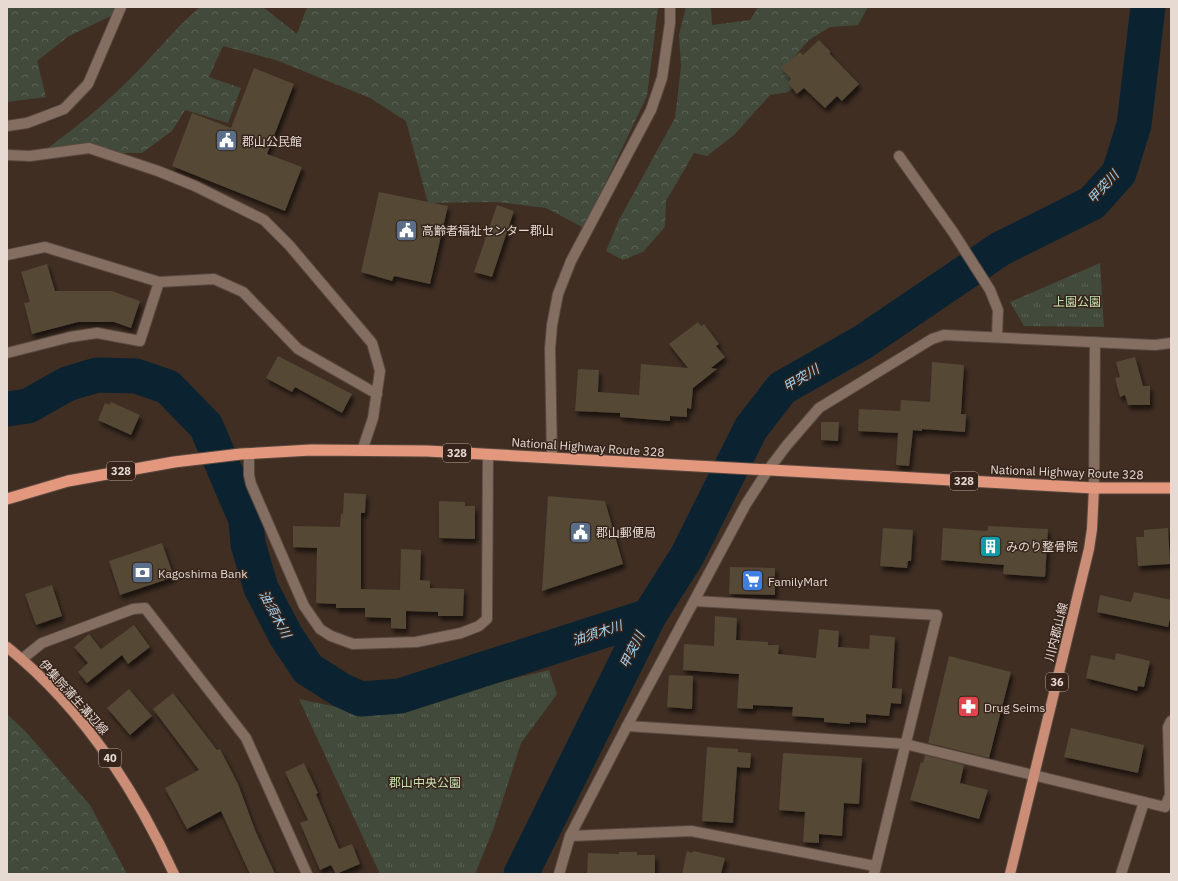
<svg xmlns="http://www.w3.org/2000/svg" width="1178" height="881" viewBox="0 0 1178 881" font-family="'IBM Plex Sans','Noto Sans JP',sans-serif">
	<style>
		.forest { fill: url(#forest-crowns) }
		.park { fill: url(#park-tufts) }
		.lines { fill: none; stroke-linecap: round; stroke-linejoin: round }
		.river { stroke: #0b2331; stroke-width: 35 }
		.building { fill: #544836; filter: url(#shadow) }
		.minor-casing { stroke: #594940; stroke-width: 12 }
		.primary-casing { stroke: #594940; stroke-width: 12 }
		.trunk-casing { stroke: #594940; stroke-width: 13 }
		.minor { stroke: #846e62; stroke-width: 10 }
		.primary { stroke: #cb8d76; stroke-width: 10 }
		.trunk { stroke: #e3987d; stroke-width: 11 }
		.labels { text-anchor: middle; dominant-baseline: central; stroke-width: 3; stroke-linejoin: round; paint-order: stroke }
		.shield { fill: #36241a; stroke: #b1a39c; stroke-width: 1 }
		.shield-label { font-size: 11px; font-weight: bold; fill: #e6dad3 }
		.poi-label { font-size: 12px; fill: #e6dad3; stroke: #36241a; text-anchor: start }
		.park-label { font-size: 12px; fill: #c8e3b2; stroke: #36241a }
		.street-label { font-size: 12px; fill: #e6dad3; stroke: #36241a }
		.water-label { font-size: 13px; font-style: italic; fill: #9ed0f1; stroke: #36241a }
	</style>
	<defs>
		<pattern id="forest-crowns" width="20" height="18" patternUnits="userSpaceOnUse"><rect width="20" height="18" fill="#424a3c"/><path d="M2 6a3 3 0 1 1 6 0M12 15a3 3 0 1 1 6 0" fill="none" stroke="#5d6457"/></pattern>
		<pattern id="park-tufts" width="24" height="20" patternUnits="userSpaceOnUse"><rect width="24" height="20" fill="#424a3c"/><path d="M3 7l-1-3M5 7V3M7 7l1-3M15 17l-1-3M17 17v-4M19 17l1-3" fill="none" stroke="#5d6457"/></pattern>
		<filter id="shadow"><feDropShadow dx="2.5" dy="4.5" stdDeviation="2" flood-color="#0009"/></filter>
	</defs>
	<rect width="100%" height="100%" fill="#402e23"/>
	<g class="forest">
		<polygon points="7,7 117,7 113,15 69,36 37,61 46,97 7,102"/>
		<path d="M 200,7 L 263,7 L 297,34 L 307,7 L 658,7 L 647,96 L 584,228 L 546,208 L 497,202 L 428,203 L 406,121 L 370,98 L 276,60 L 223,46 L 209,77 L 241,88 L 228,123 L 185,110 L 172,131 L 142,153 L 104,153 L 48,148 C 76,127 104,105 130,79 C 153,56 174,29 200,7 Z"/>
		<polygon points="686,7 711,7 712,25 750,20 758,7 868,7 858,25 830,27 809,40 792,59 794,87 788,92 770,95 734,135 707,156 694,153 666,201 665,227 643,252 623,260 606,251 619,220 675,118 681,67 679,35"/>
		<polygon points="7,714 26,732 90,805 127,874 7,874"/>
	</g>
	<g class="park">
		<polygon points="1100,263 1104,327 1024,326 1010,302"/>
		<polygon points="549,670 557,694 521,743 493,830 475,874 380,874 299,699 369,714"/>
	</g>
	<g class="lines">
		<g class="river">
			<polyline points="7,409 28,406 67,384 97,375 136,376 168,387 206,426 246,520 248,544 261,588 286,636 308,669 341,690 361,699 400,696 649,616"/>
			<polyline points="521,874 649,616 687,556 751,428 782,388 863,342 1000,249 1092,203 1119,173 1134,125 1148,7"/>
		</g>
	</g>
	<g class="building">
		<polygon points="819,40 831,52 829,53 859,84 842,101 837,96 825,108 804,88 797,94 788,83 791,79 781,68 800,52 803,55"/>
		<polygon points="254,68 294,84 267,154 302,167 285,211 172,166 192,113 231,128"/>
		<polygon points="379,192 448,206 430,284 394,276 392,281 361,272"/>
		<polygon points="497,205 514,211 492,277 474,272"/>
		<polygon points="47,264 55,291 112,291 140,301 131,328 114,322 78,322 32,334 24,303 30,302 21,272"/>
		<polygon points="698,322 701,326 704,324 719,344 716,346 725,357 711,368 717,369 693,388 691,409 687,408 687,417 670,416 670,421 620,417 620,413 575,411 578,369 599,370 598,392 639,395 641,364 688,368 669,344"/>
		<polygon points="278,356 352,394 342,413 295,387 292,392 266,378"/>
		<polygon points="1135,357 1143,386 1150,386 1150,405 1128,405 1125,395 1120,397 1115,378 1120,377 1116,362"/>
		<polygon points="932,362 964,365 961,414 966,414 965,432 922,429 922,431 913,430 909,466 896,465 898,433 858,431 859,409 900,411 901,400 930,402"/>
		<polygon points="111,402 140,415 131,435 98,420 105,403 110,405"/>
		<polygon points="821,422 839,422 838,441 821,440"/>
		<polygon points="344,493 366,494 365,513 361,513 361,589 400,590 401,549 421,550 420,580 430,581 430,588 464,589 463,616 438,616 438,612 406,611 406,629 391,628 391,618 365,617 365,608 336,608 336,604 316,603 317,548 293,547 293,526 340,527 341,514 343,514"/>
		<polygon points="548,496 605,501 623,564 542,591"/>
		<polygon points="439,501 465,502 465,506 475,506 475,539 439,538"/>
		<polygon points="988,526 1048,529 1045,577 1003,574 1004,565 941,560 943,528 986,531 988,530"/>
		<polygon points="883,528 913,530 911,561 908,561 907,568 880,566"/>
		<polygon points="1168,528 1170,564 1138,566 1136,537 1144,537 1144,530"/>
		<polygon points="162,543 174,577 120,595 109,561"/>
		<polygon points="730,567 775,568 775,595 729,594"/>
		<polygon points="52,585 62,616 36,625 25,594"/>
		<polygon points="1134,592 1171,600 1171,614 1168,627 1097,612 1100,595 1131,602"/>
		<polygon points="715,616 737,618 736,640 768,642 768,645 779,645 778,654 816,658 819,629 839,631 838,647 869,649 870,635 895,637 892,688 902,689 901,704 891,703 889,716 866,714 866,723 850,722 850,724 824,722 824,718 792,716 793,707 753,705 753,709 737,708 739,674 683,670 684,644 714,646"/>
		<polygon points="134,625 150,647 128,664 122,655 87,683 78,672 88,663 74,647 89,634 101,649"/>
		<polygon points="1116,653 1150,661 1144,687 1138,686 1137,691 1086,678 1091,655 1115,660"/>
		<polygon points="949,656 1011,672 989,758 928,743"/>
		<polygon points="669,675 693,676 692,709 667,707"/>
		<polygon points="129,689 152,716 130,735 107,708"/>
		<polygon points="173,693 217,750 220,749 238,784 255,830 275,874 250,874 221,811 187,829 165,788 199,770 153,709"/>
		<polygon points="1071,728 1144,745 1138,773 1064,757"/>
		<polygon points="707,747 738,749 738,752 751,753 750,768 737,767 733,823 702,821"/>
		<polygon points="783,753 862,758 859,804 844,803 842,836 819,834 819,843 803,842 805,812 779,810"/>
		<polygon points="925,755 964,765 960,783 988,790 979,819 910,800 921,762 923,763"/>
		<polygon points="304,763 318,793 316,794 339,849 352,844 360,864 336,874 331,865 320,870 300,823 308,820 285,772"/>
		<polygon points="687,851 692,853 693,851 725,858 721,874 682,874"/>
		<polygon points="619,852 637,852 637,855 655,855 655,874 587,874 588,853 619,854"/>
	</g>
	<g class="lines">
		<defs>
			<g id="minor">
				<polyline points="7,126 27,123 64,109 88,84 121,7"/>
				<polyline points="7,155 30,156 89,148 158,171 195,186 264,220 289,245 372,343 380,371 373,418 362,451"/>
				<polyline points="899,156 953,232 990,290 998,310 997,337"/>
				<polyline points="7,255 45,247 159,282 214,279 243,292 298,349 377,394"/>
				<polyline points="7,353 70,337 97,333 140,341 159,282"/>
				<polyline points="249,454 249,475 251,484 304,606 320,629 331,636 353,644 416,642 461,633 479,626 487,619 488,454"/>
				<polyline points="552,457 550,349 552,325 558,294 571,261 651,110 662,78 670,23 670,7"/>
				<polyline points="1094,488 1095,342"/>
				<polyline points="695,601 937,615 874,874"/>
				<polyline points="22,659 42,643 133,609 145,608 246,738 307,874"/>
				<polyline points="627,726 905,744 1165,807 1170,795 1168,727 1171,721"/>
				<polyline points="875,866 691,831 570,836 627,726 746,504 768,470 787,445 819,408 932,339 944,335 1155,345 1171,343"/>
				<polyline points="559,874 570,836"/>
				<polyline points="1121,874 1144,802"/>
			</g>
			<g id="primary">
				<path d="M 7,647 C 82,707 134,787 174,874"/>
				<polyline points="1010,874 1089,549 1092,529 1094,488"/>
			</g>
			<polyline id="trunk" points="7,499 68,481 174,462 241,454 311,450 427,451 1094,488 1171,488"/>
		</defs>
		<use href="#minor" class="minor-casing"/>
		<use href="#primary" class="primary-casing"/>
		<use href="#trunk" class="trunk-casing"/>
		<use href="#minor" class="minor"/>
		<use href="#primary" class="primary"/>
		<use href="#trunk" class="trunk"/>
	</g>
	<defs>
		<symbol id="civic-square" viewBox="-11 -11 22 22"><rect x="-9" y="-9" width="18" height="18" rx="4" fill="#5c6f8a" stroke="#36241a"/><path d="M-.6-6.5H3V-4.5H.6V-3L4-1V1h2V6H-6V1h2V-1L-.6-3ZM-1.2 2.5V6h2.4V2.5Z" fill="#fff"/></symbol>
		<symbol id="building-square" viewBox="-11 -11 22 22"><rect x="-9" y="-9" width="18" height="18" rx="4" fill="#0f9aa8" stroke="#36241a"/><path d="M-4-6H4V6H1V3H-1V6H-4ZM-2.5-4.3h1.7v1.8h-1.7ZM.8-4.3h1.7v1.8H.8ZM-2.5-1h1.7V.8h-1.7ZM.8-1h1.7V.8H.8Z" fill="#fff"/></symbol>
		<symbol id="bank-square" viewBox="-11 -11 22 22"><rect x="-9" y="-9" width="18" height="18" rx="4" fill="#5c6f8a" stroke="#36241a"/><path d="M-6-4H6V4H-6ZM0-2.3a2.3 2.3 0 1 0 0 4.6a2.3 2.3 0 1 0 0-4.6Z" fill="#fff"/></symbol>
		<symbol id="supermarket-square" viewBox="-11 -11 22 22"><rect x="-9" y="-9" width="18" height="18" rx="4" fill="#3f7fe0" stroke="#36241a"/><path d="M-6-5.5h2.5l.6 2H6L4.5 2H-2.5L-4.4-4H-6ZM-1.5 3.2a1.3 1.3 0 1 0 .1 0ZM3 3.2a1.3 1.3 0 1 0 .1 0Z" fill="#fff"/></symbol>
		<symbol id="pharmacy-square" viewBox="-11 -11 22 22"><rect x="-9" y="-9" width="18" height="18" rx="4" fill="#e0444e" stroke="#36241a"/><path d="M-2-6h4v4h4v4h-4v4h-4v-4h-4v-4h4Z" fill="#fff"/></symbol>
	</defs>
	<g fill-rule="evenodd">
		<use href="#civic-square" x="214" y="128" width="25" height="25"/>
		<use href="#civic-square" x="394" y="218" width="25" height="25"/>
		<use href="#civic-square" x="568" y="520" width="25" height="25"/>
		<use href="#building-square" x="978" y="534" width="25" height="25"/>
		<use href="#bank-square" x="130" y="560" width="25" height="25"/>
		<use href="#supermarket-square" x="740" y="568" width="25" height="25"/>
		<use href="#pharmacy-square" x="956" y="694" width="25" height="25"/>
	</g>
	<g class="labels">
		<g class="shield">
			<rect x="443" y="444" width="28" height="18" rx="3"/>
			<rect x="107" y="462" width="28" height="18" rx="3"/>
			<rect x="950" y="472" width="28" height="18" rx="3"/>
			<rect x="1046" y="673" width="22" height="18" rx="3"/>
			<rect x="99" y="749" width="22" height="18" rx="3"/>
		</g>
		<g class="shield-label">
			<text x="457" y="453">328</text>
			<text x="121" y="471">328</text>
			<text x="964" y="481">328</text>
			<text x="1057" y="682">36</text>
			<text x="110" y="758">40</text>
		</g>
		<g class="poi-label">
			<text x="242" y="141">郡山公民館</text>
			<text x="422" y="230">高齢者福祉センター郡山</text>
			<text x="596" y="532">郡山郵便局</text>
			<text x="1006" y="546">みのり整骨院</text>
			<text x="158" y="573">Kagoshima Bank</text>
			<text x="768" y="581">FamilyMart</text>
			<text x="984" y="707">Drug Seims</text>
		</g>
		<g class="park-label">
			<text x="1077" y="301">上園公園</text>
			<text x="425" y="782">郡山中央公園</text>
		</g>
		<g class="street-label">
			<text transform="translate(588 447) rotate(4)">National Highway Route 328</text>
			<text transform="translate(1067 472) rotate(2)">National Highway Route 328</text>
			<text transform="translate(1056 632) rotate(-76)">川内郡山線</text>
			<text transform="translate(74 697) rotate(48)">伊集院蒲生溝辺線</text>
		</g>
		<g class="water-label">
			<text transform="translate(1103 187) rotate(-48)">甲突川</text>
			<text transform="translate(801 378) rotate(-31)">甲突川</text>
			<text transform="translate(275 614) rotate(62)">油須木川</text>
			<text transform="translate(597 633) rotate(-18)">油須木川</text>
			<text transform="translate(632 650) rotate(-64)">甲突川</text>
		</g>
	</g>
	<rect width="1178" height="881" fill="none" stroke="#e6dad3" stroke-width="16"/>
</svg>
